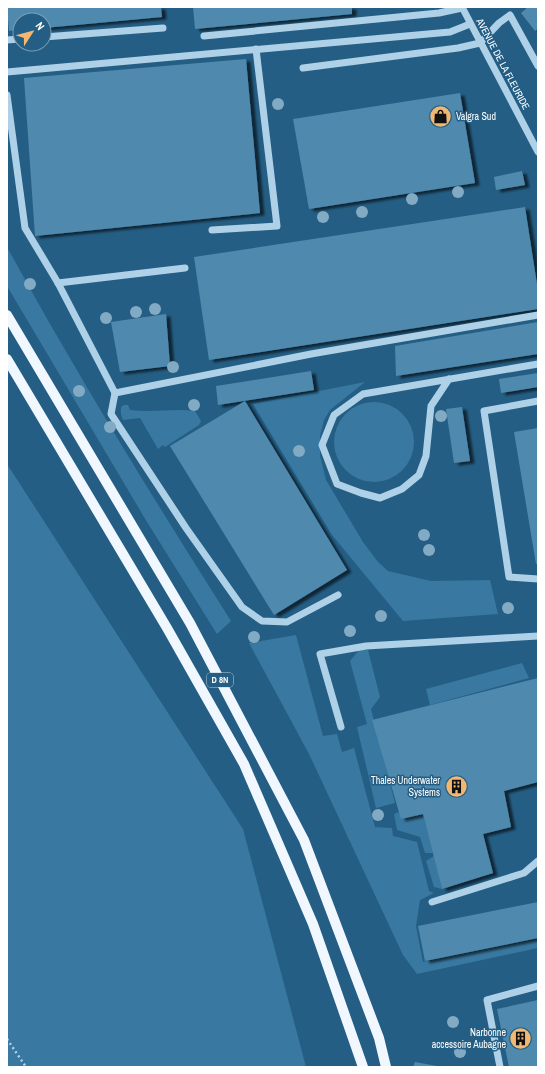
<svg xmlns="http://www.w3.org/2000/svg" width="545" height="1074" viewBox="0 0 545 1074" font-family="'Archivo Narrow',sans-serif">
	<style>
		.green { fill: #3878a1 }
		.building { fill: #5089ae; filter: url(#shadow) }
		.lines { fill: none; stroke-linecap: round; stroke-linejoin: round }
		.path { stroke: #aed1e8; stroke-width: 2.5; stroke-dasharray: 2 3; stroke-linecap: butt }
		.minor { stroke: #aed1e8; stroke-width: 7 }
		.major { stroke: #f0f7fe; stroke-width: 10 }
		.tree { fill: #83aac3 }
		.labels { text-anchor: middle; dominant-baseline: central; stroke-width: 3; stroke-linejoin: round; paint-order: stroke }
		.shield { fill: #245e84; stroke: #bdcfda; stroke-width: 1 }
		.shield-label { font-size: 9px; font-weight: bold; fill: #fff }
		.street-label { font-size: 10px; fill: #fff; stroke: #245e84 }
		.poi-label { font-size: 10px; fill: #fff; stroke: #245e84; text-anchor: end }
	</style>
	<defs>
		<filter id="shadow"><feDropShadow dx="4.5" dy="2.5" stdDeviation="1" flood-color="#0009"/></filter>
	</defs>
	<rect width="100%" height="100%" fill="#245e84"/>
	<g class="green">
		<path d="M 7,247 C 77,375 153,498 231,621 L 217,634 L 147,522 L 7,286 Z"/>
		<polygon points="365,382 330,410 324,420 320,436 320,456 326,480 363,542 378,562 388,571 431,581 490,580 498,614 403,621 332,535 253,404"/>
		<circle cx="374" cy="442" r="40"/>
		<path d="M 124,405 L 128,405 L 130,410 C 152,413 173,408 195,411 L 201,421 L 199,425 L 165,447 L 163,445 L 158,449 L 140,418 L 123,420 L 121,414 L 121,407 Z"/>
		<polygon points="7,464 243,829 306,1067 7,1067"/>
		<polygon points="296,635 323,736 337,734 342,752 354,748 375,827 392,828 393,836 417,842 429,891 434,893 420,900 416,926 423,962 538,939 538,948 417,974 403,955 309,754 249,643"/>
		<polygon points="359,650 368,650 380,697 371,709 395,803 376,808 357,727 367,724 350,661"/>
		<polygon points="522,663 529,678 430,705 426,689"/>
		<polygon points="399,812 402,819 423,814 433,853 425,853 420,837 397,830 394,814"/>
		<polygon points="434,856 442,889 434,887 426,861"/>
	</g>
	<g class="building">
		<polygon points="7,7 161,7 162,17 44,28 44,20 20,20 20,30 9,31"/>
		<polygon points="193,7 352,7 352,14 195,29"/>
		<polygon points="528,7 538,7 538,29 535,31 521,13"/>
		<polygon points="246,59 260,213 35,236 24,78"/>
		<polygon points="460,93 475,183 309,209 293,119"/>
		<polygon points="522,171 525,185 496,190 494,177"/>
		<polygon points="525,207 538,291 538,309 209,360 194,257"/>
		<polygon points="166,314 170,366 120,372 111,322"/>
		<polygon points="538,322 538,354 396,376 395,346"/>
		<polygon points="311,371 314,390 218,405 216,386"/>
		<polygon points="538,373 538,387 501,393 499,379"/>
		<polygon points="245,401 347,570 274,615 170,446"/>
		<polygon points="462,407 470,461 454,463 446,409"/>
		<polygon points="538,428 538,564 536,564 514,432"/>
		<polygon points="538,678 538,782 504,791 511,827 483,834 493,873 442,889 423,814 401,819 372,720"/>
		<polygon points="538,902 538,938 425,961 418,926"/>
		<polygon points="538,1000 538,1067 509,1067 497,1009"/>
		<polygon points="415,1062 437,1066 437,1067 413,1067"/>
	</g>
	<g class="lines">
		<polyline class="path" points="7,1039 26,1067"/>
		<g class="minor">
			<polyline points="462,7 538,152"/>
			<polyline points="204,36 439,13 462,8"/>
			<polyline points="44,37 163,28"/>
			<polyline points="7,40 20,39"/>
			<polyline points="303,68 458,48 480,43 499,23 510,15 538,66"/>
			<polyline points="7,72 450,32 470,24"/>
			<polyline points="7,95 25,228 58,283 115,393 311,354 538,315"/>
			<polyline points="212,230 277,226 256,49"/>
			<polyline points="58,283 185,268"/>
			<polyline points="449,379 431,406 426,456 419,475 402,489 380,498 361,493 337,484 322,445 334,415 363,394 538,364"/>
			<polyline points="115,393 111,414 186,528 242,607 262,621 287,622 338,595"/>
			<polyline points="538,401 484,411 509,577 538,579"/>
			<polyline points="341,727 320,654 366,646 538,636"/>
			<polyline points="432,902 524,873 538,861"/>
			<polyline points="500,1067 487,1000 538,986"/>
		</g>
		<g class="major">
			<polyline points="7,315 190,623 304,840 379,1038 386,1067"/>
			<polyline points="7,359 167,628 244,764 313,924 363,1067"/>
		</g>
	</g>
	<g class="tree">
		<circle cx="278" cy="104" r="6"/>
		<circle cx="458" cy="192" r="6"/>
		<circle cx="412" cy="199" r="6"/>
		<circle cx="362" cy="212" r="6"/>
		<circle cx="323" cy="217" r="6"/>
		<circle cx="30" cy="284" r="6"/>
		<circle cx="155" cy="309" r="6"/>
		<circle cx="136" cy="312" r="6"/>
		<circle cx="106" cy="318" r="6"/>
		<circle cx="173" cy="367" r="6"/>
		<circle cx="79" cy="391" r="6"/>
		<circle cx="194" cy="405" r="6"/>
		<circle cx="441" cy="416" r="6"/>
		<circle cx="110" cy="427" r="6"/>
		<circle cx="299" cy="451" r="6"/>
		<circle cx="424" cy="535" r="6"/>
		<circle cx="429" cy="550" r="6"/>
		<circle cx="508" cy="608" r="6"/>
		<circle cx="381" cy="616" r="6"/>
		<circle cx="350" cy="631" r="6"/>
		<circle cx="254" cy="637" r="6"/>
		<circle cx="378" cy="815" r="6"/>
		<circle cx="453" cy="1022" r="6"/>
		<circle cx="460" cy="1052" r="6"/>
	</g>
	<defs>
		<symbol id="shop-disc" viewBox="-11 -11 22 22"><circle r="9.5" fill="#f2b871" stroke="#245e84"/><path d="M-5-2.5h2.3a2.7 3.5 0 0 1 5.4 0H5L5.5 6h-11ZM-1.5-2.5h3a1.5 2.3 0 0 0-3 0Z" fill="#111"/></symbol>
		<symbol id="building-disc" viewBox="-11 -11 22 22"><circle r="9.5" fill="#f2b871" stroke="#245e84"/><path d="M-4-6H4V6H1V3H-1V6H-4ZM-2.5-4.3h1.7v1.8h-1.7ZM.8-4.3h1.7v1.8H.8ZM-2.5-1h1.7V.8h-1.7ZM.8-1h1.7V.8H.8Z" fill="#111"/></symbol>
	</defs>
	<g fill-rule="evenodd">
		<use href="#shop-disc" x="428" y="104" width="25" height="25"/>
		<use href="#building-disc" x="444" y="774" width="25" height="25"/>
		<use href="#building-disc" x="508" y="1026" width="25" height="25"/>
	</g>
	<g class="labels">
		<rect class="shield" x="207" y="673" width="26" height="14" rx="3"/>
		<g class="shield-label">
			<text x="220" y="680">D 8N</text>
		</g>
		<g class="street-label">
			<text transform="translate(503 64) rotate(62)">AVENUE DE LA FLEURIDE</text>
		</g>
		<g class="poi-label">
			<text x="456" y="116" text-anchor="start">Valgra Sud</text>
			<text x="440" y="780">Thales Underwater<tspan x="440" dy="12">Systems</tspan></text>
			<text x="506" y="1032">Narbonne<tspan x="506" dy="12">accessoire Aubagne</tspan></text>
		</g>
	</g>
	<rect width="545" height="1074" fill="none" stroke="#ffffff" stroke-width="16"/>
	<g transform="translate(32 32) rotate(54)"><circle r="19" fill="#245e84" stroke="#7c9eb5"/>
	<path d="M0-3L7 15L0 10L-7 15Z" fill="#f2b871"/>
	<text y="-6" font-size="11" font-weight="bold" text-anchor="middle" fill="#ffffff">N</text>
	</g>
</svg>
